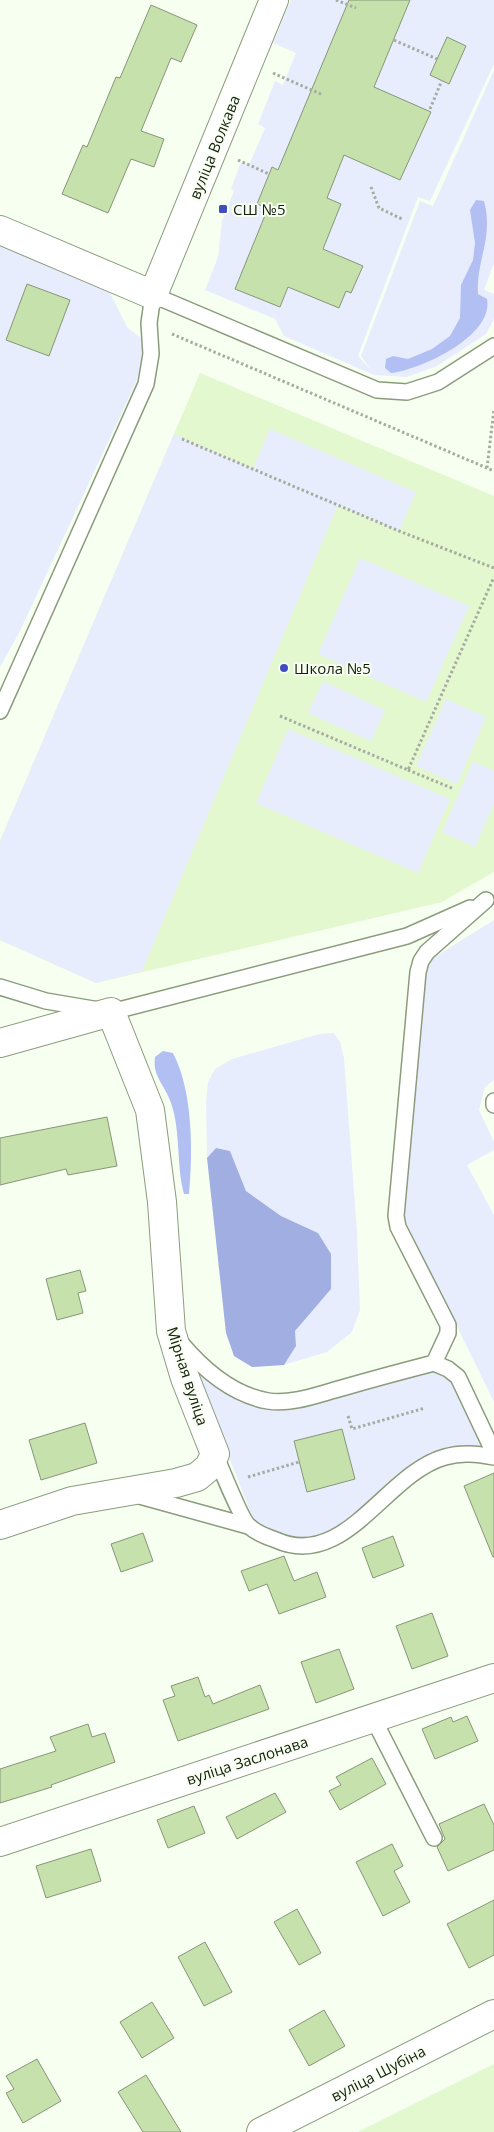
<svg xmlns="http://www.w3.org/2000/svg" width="494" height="2132" viewBox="0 0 494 2132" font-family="'Open Sans',sans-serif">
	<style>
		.built { fill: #e3f8cf }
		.green { fill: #e8edfe }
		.forest { fill: #b1bff3 }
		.water { fill: #a1aee2 }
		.building { fill: #c6e1ac; stroke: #869678 }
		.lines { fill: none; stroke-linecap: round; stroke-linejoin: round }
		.lane-casing { stroke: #8b9c7d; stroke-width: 18 }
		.street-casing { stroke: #8b9c7d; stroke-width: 30 }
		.path { stroke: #a6ada0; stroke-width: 3; stroke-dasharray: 2.5 2.5; stroke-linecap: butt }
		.lane { stroke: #fff; stroke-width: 15 }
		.street { stroke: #fff; stroke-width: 28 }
		.poi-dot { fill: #404cc0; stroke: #f7fff1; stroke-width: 2 }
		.labels { text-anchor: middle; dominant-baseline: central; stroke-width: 4; stroke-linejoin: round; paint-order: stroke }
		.street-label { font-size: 15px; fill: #171d11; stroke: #f7fff1 }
		.poi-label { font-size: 15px; fill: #171d11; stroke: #f7fff1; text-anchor: start }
	</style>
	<rect width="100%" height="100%" fill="#f7fff1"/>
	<g class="built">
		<polygon points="200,373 494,496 494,872 442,902 96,983 0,940 0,841"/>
		<polygon points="494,2064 494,2132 358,2132"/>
	</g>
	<g class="green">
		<polygon points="291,0 494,0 494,64 430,201 418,197 358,356 371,370 361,356 420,201 433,206 494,70 494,263 484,290 494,294 494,319 486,334 437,366 407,377 374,375 284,336 275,319 205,290 218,257 222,221 234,191 231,189 241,162 249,165 265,128 258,124 275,81 283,85 296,53 273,43"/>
		<polygon points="0,245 109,291 127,327 142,339 142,354 137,380 19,633 0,667"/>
		<polygon points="270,429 416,492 399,531 338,505 142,971 96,983 0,940 0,841 174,434 317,496 253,468"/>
		<polygon points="360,558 469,606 426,702 318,654"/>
		<polygon points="323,681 385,710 371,741 308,713"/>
		<polygon points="446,699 486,717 457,784 416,766"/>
		<polygon points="288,729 450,799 418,873 256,803"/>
		<polygon points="473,761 494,771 494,803 475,847 442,832"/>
		<polygon points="494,920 494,1080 485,1087 479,1110 494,1142 494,1150 467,1165 494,1215 494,1402 404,1218 425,963"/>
		<polygon points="334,1033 340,1042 344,1058 357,1232 360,1310 352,1332 327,1352 284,1365 296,1346 295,1331 312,1310 318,1233 281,1216 246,1191 230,1151 216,1148 207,1158 206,1102 208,1082 215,1069 232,1059 319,1034"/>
		<polygon points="187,1350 199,1364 269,1401 434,1363 448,1369 494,1453 469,1453 398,1485 313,1544 265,1535 252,1516"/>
	</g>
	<g class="forest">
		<path d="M 476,200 L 484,201 C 494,238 476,259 478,294 L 487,299 C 494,336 420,370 391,373 L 385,368 L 386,359 L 393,356 L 408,359 L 432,349 L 450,336 L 460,318 L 461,285 L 473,260 L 475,243 L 470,210 Z"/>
		<path d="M 163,1051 L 173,1053 C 193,1091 193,1152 189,1194 L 184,1194 C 176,1164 181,1132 171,1103 C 165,1085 152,1076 155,1057 Z"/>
	</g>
	<polygon class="water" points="216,1148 230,1151 246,1191 281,1216 318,1233 331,1254 331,1289 295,1331 296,1346 284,1365 252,1367 234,1356 226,1333 207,1158"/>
	<g class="building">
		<polygon points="349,0 410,0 374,87 431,112 400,180 344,155 327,198 341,204 323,249 363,266 351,293 346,291 339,308 288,287 280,307 235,289 268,208 257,204 272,167 278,170"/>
		<polygon points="151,5 197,25 181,62 171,58 141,131 164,139 154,167 131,159 108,213 62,194 83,145 87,147 116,77 120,78"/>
		<polygon points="447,37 466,46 449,84 430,75"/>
		<polygon points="27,284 70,300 49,356 6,340"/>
		<polygon points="107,1117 117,1166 68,1175 66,1169 0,1185 0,1138"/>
		<polygon points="80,1270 86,1291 78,1293 83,1313 57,1320 46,1279"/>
		<polygon points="85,1423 97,1463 41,1480 29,1440"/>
		<polygon points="342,1429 355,1479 307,1492 294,1441"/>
		<polygon points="494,1473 494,1557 493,1557 464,1486"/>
		<polygon points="143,1533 153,1561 121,1572 111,1544"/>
		<polygon points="393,1536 404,1566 373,1578 362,1548"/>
		<polygon points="284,1556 294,1581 317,1572 326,1597 279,1614 267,1584 249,1591 241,1571"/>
		<polygon points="432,1613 448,1656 412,1669 396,1626"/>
		<polygon points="339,1649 354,1689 316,1703 301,1662"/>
		<polygon points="198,1677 205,1697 209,1695 213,1704 260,1685 269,1709 178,1741 163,1700 175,1696 171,1686"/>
		<polygon points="467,1716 478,1741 435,1759 422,1729 451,1717 453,1722"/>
		<polygon points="88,1724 92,1737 105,1733 115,1762 51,1785 52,1787 0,1803 0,1769 56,1751 50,1737"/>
		<polygon points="372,1758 386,1784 340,1810 329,1791 341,1785 336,1777"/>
		<polygon points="275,1793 286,1812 237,1839 226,1817"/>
		<polygon points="484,1804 494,1825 494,1850 448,1871 437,1847 445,1839 439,1824"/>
		<polygon points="194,1806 205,1833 168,1848 157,1820"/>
		<polygon points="392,1844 403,1866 394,1871 410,1902 383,1916 356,1862"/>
		<polygon points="91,1849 101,1881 46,1898 36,1866"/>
		<polygon points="494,1900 494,1955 469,1968 447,1924"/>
		<polygon points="297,1909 321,1953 299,1965 274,1922"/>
		<polygon points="205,1942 232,1992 204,2006 178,1957"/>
		<polygon points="152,2002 174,2038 142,2058 120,2022"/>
		<polygon points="324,2010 345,2046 309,2066 289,2030"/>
		<polygon points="37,2059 61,2101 23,2123 6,2093 14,2089 6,2076"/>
		<polygon points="146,2075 181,2132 143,2132 118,2092"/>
	</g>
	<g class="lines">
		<defs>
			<g id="lane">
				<polyline points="0,711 146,384 151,354 149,323 153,295 377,390 407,392 438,382 494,346"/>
				<polyline points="0,987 46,1001 111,1012 407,936 470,908"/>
				<polyline points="494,1101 494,1105"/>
				<path d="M 181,1343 C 203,1369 233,1395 268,1401 C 292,1405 319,1394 342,1388 C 373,1379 403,1371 434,1363 L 448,1333 L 448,1325 L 398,1227 L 396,1216 L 418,972 L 421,961 L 427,952 L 486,900"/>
				<polyline points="434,1363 448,1369 458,1377 494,1453"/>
				<path d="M 215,1454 C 220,1466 242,1521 249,1526 C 256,1533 267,1537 276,1540 C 345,1571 386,1473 445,1457 C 462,1452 477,1454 494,1457"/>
				<polyline points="136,1495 248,1526"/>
				<polyline points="373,1718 434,1838"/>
			</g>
			<g id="street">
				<polyline points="0,230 153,295 274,0"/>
				<polyline points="0,1043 111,1012 150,1110 162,1202 171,1331 185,1378 215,1454 209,1467 197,1477 176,1483 72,1501 0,1525"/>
				<polyline points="0,1842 494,1678"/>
				<polyline points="261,2132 494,2014"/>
			</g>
		</defs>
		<use href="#lane" class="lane-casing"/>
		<use href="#street" class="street-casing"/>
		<g class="path">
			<polyline points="336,0 356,8"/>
			<polyline points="394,40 437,59"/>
			<polyline points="273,73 323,95"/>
			<polyline points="430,109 442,80"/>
			<polyline points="238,160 269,174"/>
			<polyline points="371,187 379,208 402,219"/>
			<polyline points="172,334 494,471"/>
			<polyline points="182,439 399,531 494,568"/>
			<polyline points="487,468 494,409"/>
			<polyline points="280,716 408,770 494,577"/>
			<polyline points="408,770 454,789"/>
			<polyline points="348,1416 352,1429 425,1408"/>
			<polyline points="248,1477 299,1462"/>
		</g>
		<use href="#lane" class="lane"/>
		<use href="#street" class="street"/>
	</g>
	<g class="poi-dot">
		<rect x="218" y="204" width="10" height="10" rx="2.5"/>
		<circle cx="284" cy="668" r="5"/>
	</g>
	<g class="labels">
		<g class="street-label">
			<text transform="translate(214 147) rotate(-68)">вуліца Волкава</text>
			<text transform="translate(188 1376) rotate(72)">Мірная вуліца</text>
			<text transform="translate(247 1760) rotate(-18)">вуліца Заслонава</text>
			<text transform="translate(378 2073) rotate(-27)">вуліца Шубіна</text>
		</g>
		<g class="poi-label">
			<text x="233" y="209">СШ №5</text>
			<text x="294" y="668">Школа №5</text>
		</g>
	</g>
</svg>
